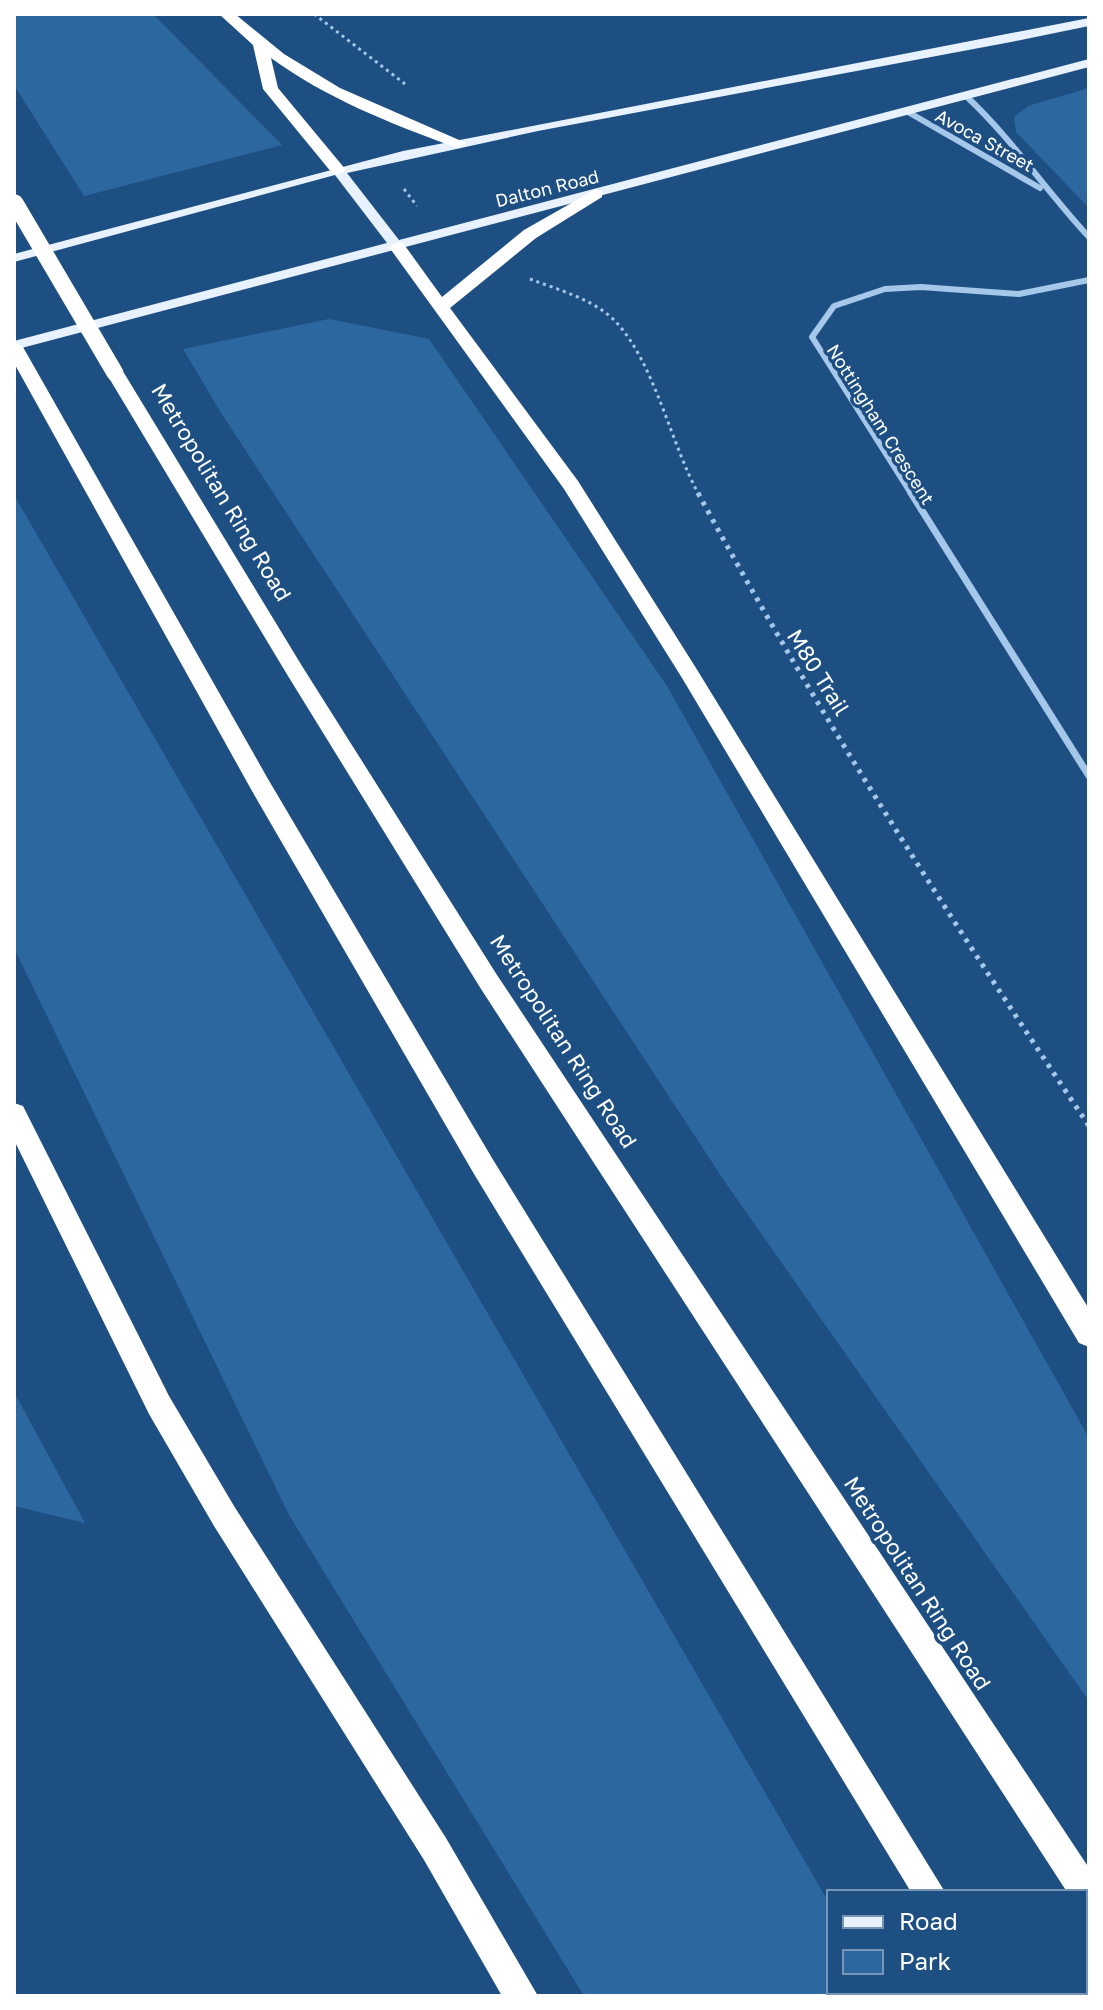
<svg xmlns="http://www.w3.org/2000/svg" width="1103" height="2010" viewBox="0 0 1103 2010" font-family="'Golos Text',sans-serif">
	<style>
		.green { fill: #2d67a0 }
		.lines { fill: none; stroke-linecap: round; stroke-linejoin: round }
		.path-far1 { stroke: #a4c7ea; stroke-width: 3; stroke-dasharray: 3 4; stroke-linecap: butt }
		.path { stroke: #a4c7ea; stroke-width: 5; stroke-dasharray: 4 6; stroke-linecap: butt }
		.minor-far1 { stroke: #a4c7ea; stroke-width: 6 }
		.minor { stroke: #a4c7ea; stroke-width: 7 }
		.primary { fill: #e8f2fe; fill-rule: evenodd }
		.motorway { fill: #fff; fill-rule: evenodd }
		.motorway-bridge { stroke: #fff; stroke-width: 17 }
		.labels { text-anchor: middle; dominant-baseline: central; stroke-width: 7; stroke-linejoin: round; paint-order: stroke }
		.far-street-label { font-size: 18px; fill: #fff; stroke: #1e4f83 }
		.street-label { font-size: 22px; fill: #fff; stroke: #1e4f83 }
	</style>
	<rect width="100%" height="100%" fill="#1e4f83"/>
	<g class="green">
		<polygon points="14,14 153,14 282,145 84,196 14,85"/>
		<polygon points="1089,88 1089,208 1016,132 1014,117 1028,106"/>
		<polygon points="329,319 429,339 667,686 1089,1438 1089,1701 725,1182 223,416 183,349"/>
		<polygon points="14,495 829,1903 829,1992 880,1992 883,1996 584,1996 289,1515 14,948"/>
		<polygon points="14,1392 85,1523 14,1506"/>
	</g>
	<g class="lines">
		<g class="path-far1">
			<polyline points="314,14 405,84"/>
			<polyline points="404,189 417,206"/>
			<path d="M 530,279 C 559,290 596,300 617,323 C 655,365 671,444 699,495"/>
		</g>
		<path class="path" d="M 698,493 C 816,711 951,920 1089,1126"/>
		<g class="minor-far1">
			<path d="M 967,97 C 1012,139 1047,192 1089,237"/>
			<polyline points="908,112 1040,188"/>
			<polyline points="912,495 812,337 834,306 885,289 921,287 1019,294 1089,280"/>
		</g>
		<polyline class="minor" points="911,493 1089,776"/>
		<polygon class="primary" points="1089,18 1089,26 1011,42 538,131 347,173 399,240 1089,59 1089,67 14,350 14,341 387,243 335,175 14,262 14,254 403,151"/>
		<g class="motorway">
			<path d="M 219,14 L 235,14 L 284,54 L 340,88 L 466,143 L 458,148 L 452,146 C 389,123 326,98 271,58 L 278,88 L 346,170 L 338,175 L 332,173 L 263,89 L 253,45 Z"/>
			<polygon points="596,189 602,191 602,197 536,238 450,308 578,481 696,668 1089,1309 1089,1347 1079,1343 682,678 564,489 389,247 397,242 403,243 442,297 524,230"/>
			<polygon points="14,342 23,347 268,779 492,1158 945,1892 911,1892 474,1174 252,791 14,363"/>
			<polygon points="115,367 124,373 302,666 497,975 1089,1868 1089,1913 1085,1912 1085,1892 1067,1892 481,989 288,676 106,373"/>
			<polygon points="14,1103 23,1106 169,1396 234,1506 446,1838 538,1996 502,1996 424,1860 214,1526 149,1414 14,1140"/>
			<polygon points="973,1992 1008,1992 1010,1996 975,1996"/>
		</g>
		<polyline class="motorway-bridge" points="15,203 115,373"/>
	</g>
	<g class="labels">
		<g class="far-street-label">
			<text transform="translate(985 140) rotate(29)">Avoca Street</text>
			<text transform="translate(547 188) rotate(-14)">Dalton Road</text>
			<text transform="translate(881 424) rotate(58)">Nottingham Crescent</text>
		</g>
		<g class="street-label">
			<text transform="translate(222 492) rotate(59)">Metropolitan Ring Road</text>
			<text transform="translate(819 672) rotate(58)">M80 Trail</text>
			<text transform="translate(564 1041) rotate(57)">Metropolitan Ring Road</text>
			<text transform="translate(918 1583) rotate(57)">Metropolitan Ring Road</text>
		</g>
	</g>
	<rect width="1103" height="2010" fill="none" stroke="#ffffff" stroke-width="32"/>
	<rect x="827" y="1890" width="260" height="104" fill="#1e4f83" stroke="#7895b5" stroke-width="2"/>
	<rect x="843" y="1916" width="40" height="12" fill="#e8f2fe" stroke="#7895b5" stroke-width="2"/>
	<text x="899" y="1930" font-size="24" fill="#ffffff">Road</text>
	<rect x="843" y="1950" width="40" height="24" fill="#2d67a0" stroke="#7895b5" stroke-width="2"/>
	<text x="899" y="1970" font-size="24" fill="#ffffff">Park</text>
</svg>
